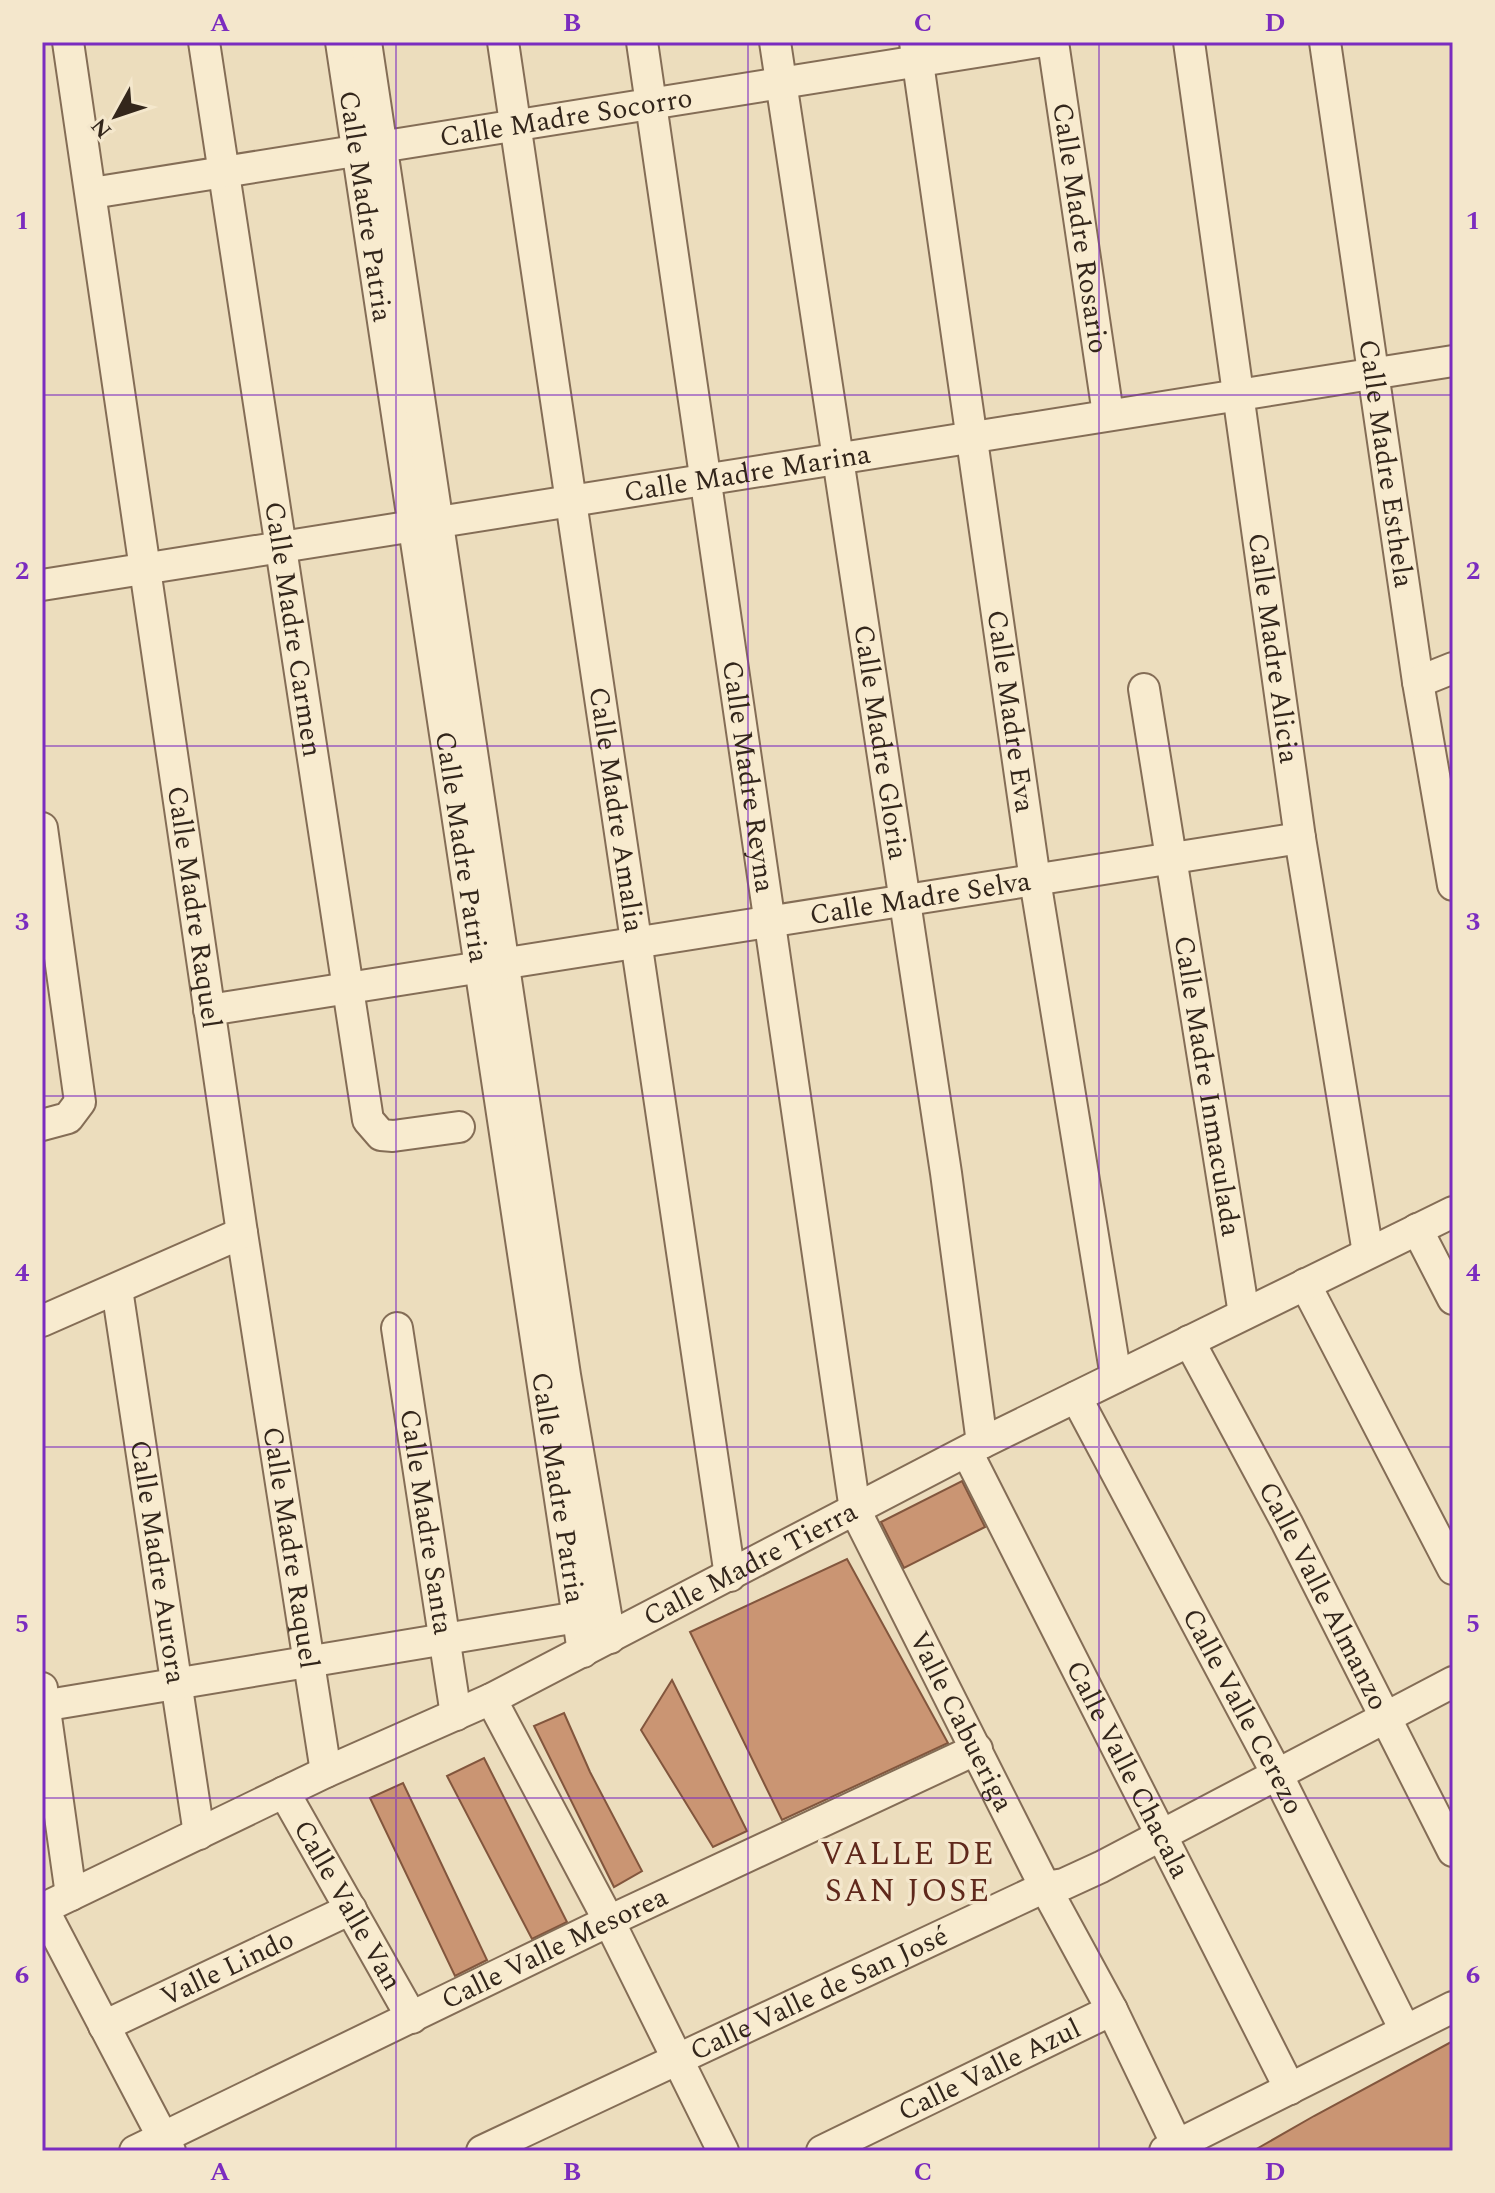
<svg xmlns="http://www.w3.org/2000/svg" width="1495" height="2193" viewBox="0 0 1495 2193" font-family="Spectral,serif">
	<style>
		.building { fill: #ca9573; stroke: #82563d; stroke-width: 2 }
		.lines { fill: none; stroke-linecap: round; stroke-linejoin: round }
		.minor-casing { stroke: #846d56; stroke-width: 34 }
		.minor { stroke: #f8ebcf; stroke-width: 30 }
		.grid { fill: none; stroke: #7b2cbf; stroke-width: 2; stroke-opacity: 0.55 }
		.labels { text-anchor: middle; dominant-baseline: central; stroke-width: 7; stroke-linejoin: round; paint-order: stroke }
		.street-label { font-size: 28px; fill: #33261b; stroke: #f4e7cc }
		.quarter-label { font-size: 32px; letter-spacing: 2px; fill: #5f281b; stroke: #f4e7cc }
		.neatline { fill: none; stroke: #7b2cbf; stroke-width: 3 }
		.grid-label { font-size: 26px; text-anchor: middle; font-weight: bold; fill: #7b2cbf }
	</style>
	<rect width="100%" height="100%" fill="#ecddbd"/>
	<g class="building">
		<polygon points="962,1481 985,1527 904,1568 881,1522"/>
		<polygon points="847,1559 948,1743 782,1820 690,1632"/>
		<polygon points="672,1680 747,1831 713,1847 641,1730"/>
		<polygon points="564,1713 590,1772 642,1871 614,1887 534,1726"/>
		<polygon points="484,1758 567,1922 532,1939 447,1776"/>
		<polygon points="403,1783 487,1960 455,1976 370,1798"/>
		<polygon points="1453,2041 1453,2151 1253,2151 1314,2116"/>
	</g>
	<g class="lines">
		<defs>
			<g id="minor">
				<path id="s1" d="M 68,42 L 242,1233 L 326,1772"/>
				<path id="s2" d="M 204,42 L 368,1120 L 381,1135 L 393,1136 L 459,1127"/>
				<path id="s3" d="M 341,42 L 583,1652"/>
				<polyline points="366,42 565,1375 610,1638"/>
				<path id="s4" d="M 503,42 L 730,1576"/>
				<path id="s5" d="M 642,42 L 855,1510 L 1045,1887 L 1112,2010 L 1177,2145"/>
				<path id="s6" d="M 775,42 L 946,1173 L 982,1443"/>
				<path id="s7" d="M 915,42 L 1035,880 L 1116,1377"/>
				<path id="s8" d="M 1053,42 L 1108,414"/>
				<path id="s9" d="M 1189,42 L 1300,838 L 1368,1253"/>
				<path id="s10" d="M 1325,42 L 1418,682 L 1453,885"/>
				<path id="s11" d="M 92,193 L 1038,42"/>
				<path id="s12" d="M 42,585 L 1453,361"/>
				<polyline points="1418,682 1453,668"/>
				<path id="s13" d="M 1144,689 L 1244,1314"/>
				<polyline points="42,828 80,1102 68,1118 42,1125"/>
				<path id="s14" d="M 209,1010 L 1300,838"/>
				<polyline points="1417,1229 1453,1299"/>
				<polyline points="1305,1284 1453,1569"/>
				<path id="s15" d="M 117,1289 L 199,1834"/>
				<polyline points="42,1321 242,1233"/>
				<path id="s16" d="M 397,1328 L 456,1715"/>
				<path id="s17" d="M 1189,1341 L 1287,1523 L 1453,1851"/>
				<path id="s18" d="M 1076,1397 L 1277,1774 L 1405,2030"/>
				<path id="s19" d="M 967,1452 L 1290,2089"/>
				<polyline points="42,1688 71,1895"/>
				<polyline points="491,1699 609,1921 723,2151"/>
				<polyline points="42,1706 596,1614"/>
				<path id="s20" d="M 284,1792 L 412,2018"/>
				<path id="s21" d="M 42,1909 L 326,1772 L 491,1699 L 982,1443 L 1453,1212"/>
				<polyline points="43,1909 170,2151"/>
				<path id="s22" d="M 104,2026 L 351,1909"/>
				<path id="s23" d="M 135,2151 L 609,1921 L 977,1749"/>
				<path id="s24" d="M 482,2151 L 1045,1887 L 1064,1884 L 1101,1867 L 1453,1682"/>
				<path id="s25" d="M 822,2151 L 1112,2010"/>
				<polyline points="1165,2151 1453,2007"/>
			</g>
		</defs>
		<use href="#minor" class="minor-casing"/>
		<use href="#minor" class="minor"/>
	</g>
	<path class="grid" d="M 396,42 L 396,2151M 748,42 L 748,2151M 1099,42 L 1099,2151M 42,395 L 1453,395M 42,746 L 1453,746M 42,1096 L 1453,1096M 42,1447 L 1453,1447M 42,1798 L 1453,1798"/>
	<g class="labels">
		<g class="street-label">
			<text stroke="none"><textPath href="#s11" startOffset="480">Calle Madre Socorro</textPath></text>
			<text stroke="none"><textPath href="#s3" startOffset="166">Calle Madre Patria</textPath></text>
			<text stroke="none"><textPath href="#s8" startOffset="188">Calle Madre Rosario</textPath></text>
			<text stroke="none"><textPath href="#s10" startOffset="426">Calle Madre Esthela</textPath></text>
			<text stroke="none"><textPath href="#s12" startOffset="714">Calle Madre Marina</textPath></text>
			<text stroke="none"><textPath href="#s2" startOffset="594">Calle Madre Carmen</textPath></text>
			<text stroke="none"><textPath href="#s9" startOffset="612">Calle Madre Alicia</textPath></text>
			<text stroke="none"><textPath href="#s7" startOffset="676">Calle Madre Eva</textPath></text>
			<text stroke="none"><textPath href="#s6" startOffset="708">Calle Madre Gloria</textPath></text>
			<text stroke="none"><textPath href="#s5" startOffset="742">Calle Madre Reyna</textPath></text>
			<text stroke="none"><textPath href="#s4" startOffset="776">Calle Madre Amalia</textPath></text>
			<text stroke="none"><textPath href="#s3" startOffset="814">Calle Madre Patria</textPath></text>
			<text stroke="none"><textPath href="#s14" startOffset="720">Calle Madre Selva</textPath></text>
			<text stroke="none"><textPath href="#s1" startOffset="874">Calle Madre Raquel</textPath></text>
			<text stroke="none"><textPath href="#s13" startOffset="402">Calle Madre Inmaculada</textPath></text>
			<text stroke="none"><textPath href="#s3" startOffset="1462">Calle Madre Patria</textPath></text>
			<text stroke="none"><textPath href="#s16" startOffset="196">Calle Madre Santa</textPath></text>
			<text stroke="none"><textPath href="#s1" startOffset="1522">Calle Madre Raquel</textPath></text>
			<text stroke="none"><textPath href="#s15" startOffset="276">Calle Madre Aurora</textPath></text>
			<text stroke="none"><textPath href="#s21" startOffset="788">Calle Madre Tierra</textPath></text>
			<text stroke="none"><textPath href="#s17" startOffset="288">Calle Valle Almanzo</textPath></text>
			<text stroke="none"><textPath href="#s18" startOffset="356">Calle Valle Cerezo</textPath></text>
			<text stroke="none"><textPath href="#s5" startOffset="1720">Valle Cabueriga</textPath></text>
			<text stroke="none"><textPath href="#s19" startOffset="356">Calle Valle Chacala</textPath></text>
			<text stroke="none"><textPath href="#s20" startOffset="130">Calle Valle Van</textPath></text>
			<text stroke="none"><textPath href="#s23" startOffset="466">Calle Valle Mesorea</textPath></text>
			<text stroke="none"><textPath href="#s22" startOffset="136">Valle Lindo</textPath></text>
			<text stroke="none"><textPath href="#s24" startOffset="372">Calle Valle de San José</textPath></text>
			<text stroke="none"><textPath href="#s25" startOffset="186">Calle Valle Azul</textPath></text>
		</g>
		<g class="quarter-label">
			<text x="908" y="1854">VALLE DE<tspan x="908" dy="37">SAN JOSE</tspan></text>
		</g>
	</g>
	<rect width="1495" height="2193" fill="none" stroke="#f4e7cc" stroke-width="88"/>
	<g transform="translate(116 116) rotate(230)" stroke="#f4e7cc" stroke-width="6" paint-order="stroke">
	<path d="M0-6L14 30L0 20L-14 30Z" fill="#33261b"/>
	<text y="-12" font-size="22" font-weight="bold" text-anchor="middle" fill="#33261b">N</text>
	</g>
	<rect x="44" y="44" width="1407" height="2105" class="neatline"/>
	<g class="grid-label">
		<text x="220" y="31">A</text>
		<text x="572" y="31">B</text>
		<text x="923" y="31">C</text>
		<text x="1275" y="31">D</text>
		<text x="22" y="229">1</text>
		<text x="1473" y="229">1</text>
		<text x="22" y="579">2</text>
		<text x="1473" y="579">2</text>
		<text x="22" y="930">3</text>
		<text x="1473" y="930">3</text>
		<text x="22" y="1281">4</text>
		<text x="1473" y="1281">4</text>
		<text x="22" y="1632">5</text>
		<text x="1473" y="1632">5</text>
		<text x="22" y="1983">6</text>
		<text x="1473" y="1983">6</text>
		<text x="220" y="2180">A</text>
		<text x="572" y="2180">B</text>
		<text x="923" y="2180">C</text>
		<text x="1275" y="2180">D</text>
	</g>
</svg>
